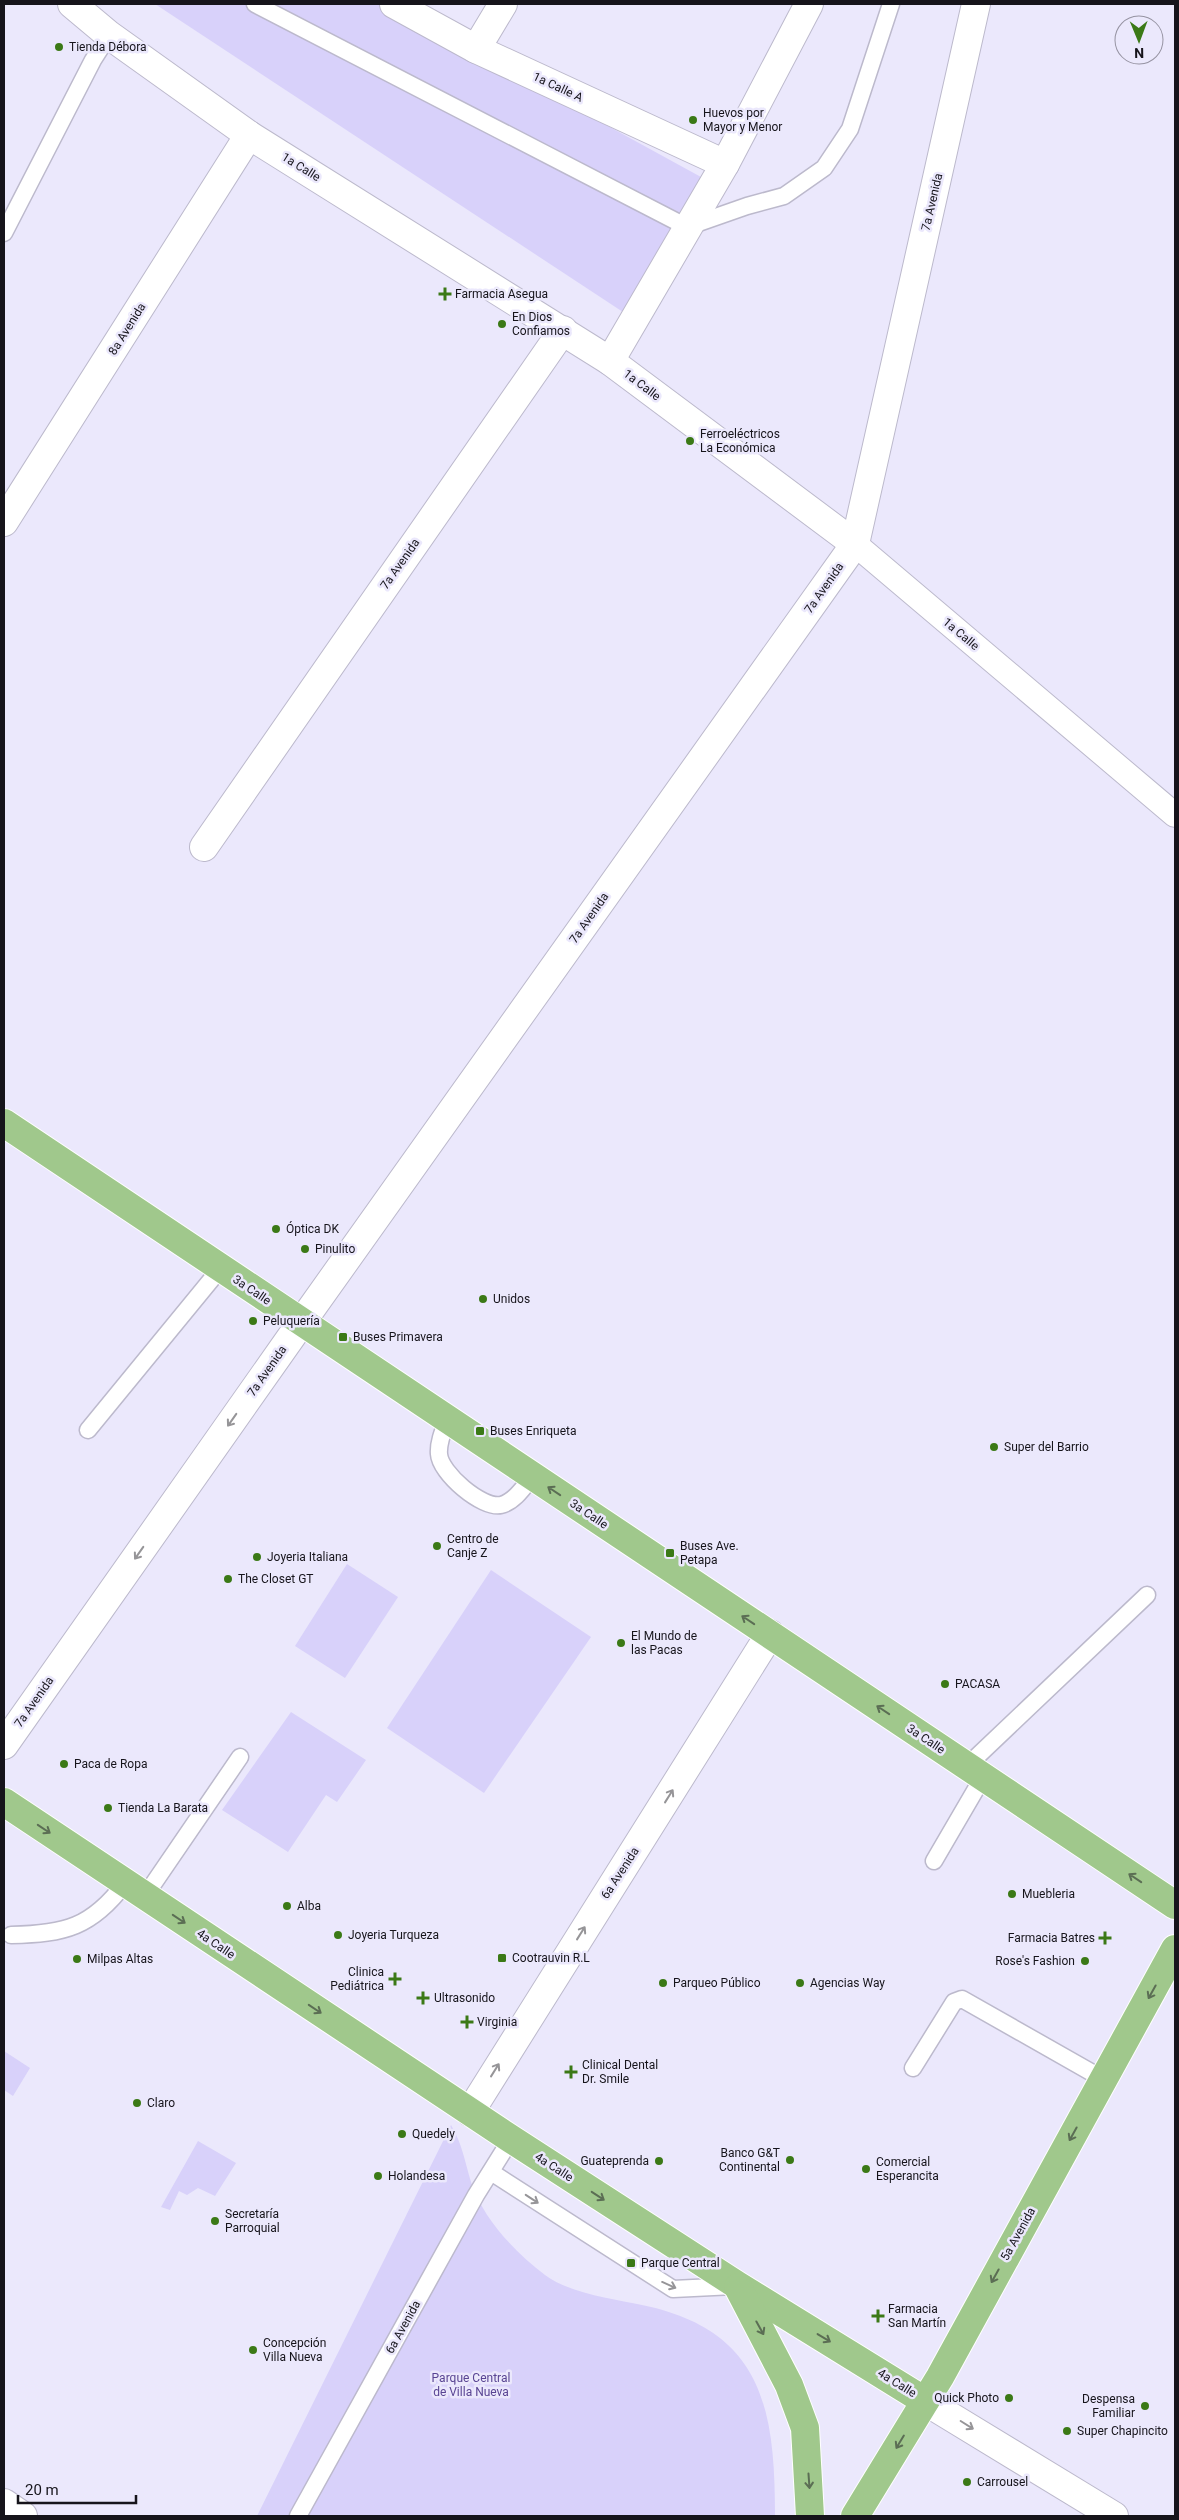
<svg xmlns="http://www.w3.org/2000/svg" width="1179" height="2520" viewBox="0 0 1179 2520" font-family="Roboto,sans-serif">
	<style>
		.green { fill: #d8d1fa }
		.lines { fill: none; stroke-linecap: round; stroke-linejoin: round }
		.service-casing { stroke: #bcb9cc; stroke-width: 19 }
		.pedestrian-casing { stroke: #bcb9cc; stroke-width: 26 }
		.minor-casing { stroke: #bcb9cc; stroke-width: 30 }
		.tertiary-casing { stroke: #bcb9cc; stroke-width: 30 }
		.secondary-casing { stroke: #bcb9cc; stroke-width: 30 }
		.primary-casing { stroke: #fff; stroke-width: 30 }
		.service { stroke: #fff; stroke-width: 16 }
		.pedestrian { stroke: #fff; stroke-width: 24 }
		.minor { stroke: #fff; stroke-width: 28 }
		.tertiary { stroke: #fff; stroke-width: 28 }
		.secondary { stroke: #fff; stroke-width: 28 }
		.primary { stroke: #a0c88c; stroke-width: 28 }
		.oneway { stroke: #969598 }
		.oneway2 { stroke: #5b6e54 }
		.poi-dot { fill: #3b7916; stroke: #ebe8fc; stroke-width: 2 }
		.labels { text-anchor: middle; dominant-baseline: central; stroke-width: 5; stroke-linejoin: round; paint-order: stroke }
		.poi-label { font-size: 12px; fill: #16141b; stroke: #ebe8fc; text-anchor: start }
		.street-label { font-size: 12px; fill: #16141b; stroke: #ebe8fc }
		.park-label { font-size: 12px; fill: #594593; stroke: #ebe8fc }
	</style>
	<rect width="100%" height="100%" fill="#ebe8fc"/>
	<g class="green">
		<polygon points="155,4 385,4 701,177 626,314"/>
		<polygon points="347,1564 398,1597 345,1678 295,1646"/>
		<polygon points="491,1570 591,1637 484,1793 387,1728"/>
		<polygon points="291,1712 366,1760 337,1802 326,1795 288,1852 222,1810"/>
		<polygon points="4,2051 30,2068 13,2096 4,2090"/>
		<path d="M 451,2125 C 462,2143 465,2162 471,2182 C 483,2219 515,2252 545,2275 C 569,2293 613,2299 642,2305 C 763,2330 775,2409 775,2516 L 257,2516 Z"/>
		<polygon points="198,2141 236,2163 215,2196 198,2188 187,2195 179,2191 170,2210 161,2207"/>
	</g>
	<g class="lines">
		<defs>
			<g id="service">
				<polyline points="255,4 687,227 747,206 784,196 824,168 850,129 891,4"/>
				<polyline points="4,233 93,60 109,35"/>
				<path d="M 447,1421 C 443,1431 438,1443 439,1454 C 440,1473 482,1509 501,1505 C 514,1502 524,1487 532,1477"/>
				<polyline points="88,1430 220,1269"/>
				<polyline points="967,1766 1147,1595"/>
				<polyline points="934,1861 983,1777"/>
				<polyline points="145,1896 240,1757"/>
				<path d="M 11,1935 C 65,1934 92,1927 125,1883"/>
				<polyline points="913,2068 954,2002 962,1999 1103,2079"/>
				<polyline points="491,2172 673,2289 734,2286"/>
				<polyline points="298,2516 476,2195 511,2139"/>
			</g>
			<polyline id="pedestrian" points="855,544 1175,815"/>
			<g id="minor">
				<polyline points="72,4 109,35 249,135 610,361 855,544"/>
				<polyline points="394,4 476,49 725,164"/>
				<polyline points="476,49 503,4"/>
				<polyline points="610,361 725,164 809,4"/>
				<polyline points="4,522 249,135"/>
				<polyline points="204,847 563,330"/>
				<polyline points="301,1323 855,544 976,4"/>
				<polyline points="470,2112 770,1634"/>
				<polyline points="4,2503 23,2516"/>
			</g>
			<polyline id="tertiary" points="4,1745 301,1323"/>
			<polyline id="secondary" points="925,2401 1114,2516"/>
			<g id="primary">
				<polyline points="4,1123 1175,1905"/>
				<polyline points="4,1802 511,2139 737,2285 925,2401"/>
				<polyline points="738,2287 789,2385 805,2428 810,2516"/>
				<polyline points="855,2516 940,2377 1175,1949"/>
			</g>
		</defs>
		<use href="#service" class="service-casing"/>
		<use href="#pedestrian" class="pedestrian-casing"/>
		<use href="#minor" class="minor-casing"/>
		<use href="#tertiary" class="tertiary-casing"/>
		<use href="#secondary" class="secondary-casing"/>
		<use href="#primary" class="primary-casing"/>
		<use href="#service" class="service"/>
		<use href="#pedestrian" class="pedestrian"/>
		<use href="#minor" class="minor"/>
		<use href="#tertiary" class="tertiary"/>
		<use href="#secondary" class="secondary"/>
		<use href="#primary" class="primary"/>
	</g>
	<defs><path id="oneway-shaft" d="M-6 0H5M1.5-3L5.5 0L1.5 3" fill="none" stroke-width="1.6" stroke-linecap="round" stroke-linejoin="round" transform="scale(1.25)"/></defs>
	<g class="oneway">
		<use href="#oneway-shaft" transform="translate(232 1420) rotate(125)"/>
		<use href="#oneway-shaft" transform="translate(139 1553) rotate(125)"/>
		<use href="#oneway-shaft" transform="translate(669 1796) rotate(-58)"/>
		<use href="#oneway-shaft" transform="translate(581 1933) rotate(-58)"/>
		<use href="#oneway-shaft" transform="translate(495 2070) rotate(-58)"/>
		<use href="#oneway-shaft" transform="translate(532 2199) rotate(33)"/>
		<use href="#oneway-shaft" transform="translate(669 2285) rotate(24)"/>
		<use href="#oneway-shaft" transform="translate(967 2425) rotate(32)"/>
	</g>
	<g class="oneway2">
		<use href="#oneway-shaft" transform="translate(554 1491) rotate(-146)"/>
		<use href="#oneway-shaft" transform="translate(748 1620) rotate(-146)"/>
		<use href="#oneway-shaft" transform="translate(883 1710) rotate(-146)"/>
		<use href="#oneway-shaft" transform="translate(44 1829) rotate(34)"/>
		<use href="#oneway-shaft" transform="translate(1135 1878) rotate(-146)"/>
		<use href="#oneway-shaft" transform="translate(179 1919) rotate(34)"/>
		<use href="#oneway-shaft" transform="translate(1152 1992) rotate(119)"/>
		<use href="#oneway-shaft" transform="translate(315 2009) rotate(34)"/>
		<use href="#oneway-shaft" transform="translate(1073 2134) rotate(119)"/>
		<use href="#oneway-shaft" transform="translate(598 2196) rotate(33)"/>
		<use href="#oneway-shaft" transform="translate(995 2276) rotate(119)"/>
		<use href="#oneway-shaft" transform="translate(760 2328) rotate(61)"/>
		<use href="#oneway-shaft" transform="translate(824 2338) rotate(31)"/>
		<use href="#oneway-shaft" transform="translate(900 2442) rotate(121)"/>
		<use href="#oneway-shaft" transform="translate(809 2481) rotate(86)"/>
	</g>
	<g class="poi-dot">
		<circle cx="59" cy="47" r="5"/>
		<circle cx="693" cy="120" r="5"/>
		<path d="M442.5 286.5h5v5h5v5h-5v5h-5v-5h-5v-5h5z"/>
		<circle cx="502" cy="324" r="5"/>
		<circle cx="690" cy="441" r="5"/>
		<circle cx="276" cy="1229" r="5"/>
		<circle cx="305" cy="1249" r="5"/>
		<circle cx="483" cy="1299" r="5"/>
		<circle cx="253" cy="1321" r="5"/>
		<rect x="338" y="1332" width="10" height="10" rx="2.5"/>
		<rect x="475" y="1426" width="10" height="10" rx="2.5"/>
		<circle cx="994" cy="1447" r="5"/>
		<circle cx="437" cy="1546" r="5"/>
		<rect x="665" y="1548" width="10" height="10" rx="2.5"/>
		<circle cx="257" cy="1557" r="5"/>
		<circle cx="228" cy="1579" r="5"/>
		<circle cx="621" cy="1643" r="5"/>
		<circle cx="945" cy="1684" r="5"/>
		<circle cx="64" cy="1764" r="5"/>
		<circle cx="108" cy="1808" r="5"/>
		<circle cx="1012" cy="1894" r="5"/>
		<circle cx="287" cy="1906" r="5"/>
		<circle cx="338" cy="1935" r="5"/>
		<path d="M1102.5 1930.5h5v5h5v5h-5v5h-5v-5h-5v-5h5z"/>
		<rect x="497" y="1953" width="10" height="10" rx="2.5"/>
		<circle cx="77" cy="1959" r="5"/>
		<circle cx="1085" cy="1961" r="5"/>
		<path d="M392.5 1971.5h5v5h5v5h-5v5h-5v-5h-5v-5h5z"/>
		<circle cx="663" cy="1983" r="5"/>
		<circle cx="800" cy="1983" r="5"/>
		<path d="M420.5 1990.5h5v5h5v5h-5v5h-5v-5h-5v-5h5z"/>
		<path d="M464.5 2014.5h5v5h5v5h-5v5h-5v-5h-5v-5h5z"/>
		<path d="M568.5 2064.5h5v5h5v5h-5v5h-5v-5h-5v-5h5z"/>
		<circle cx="137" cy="2103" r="5"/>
		<circle cx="402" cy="2134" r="5"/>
		<circle cx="790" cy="2160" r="5"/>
		<circle cx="659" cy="2161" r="5"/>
		<circle cx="866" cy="2169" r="5"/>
		<circle cx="378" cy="2176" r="5"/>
		<circle cx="215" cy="2221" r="5"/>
		<rect x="626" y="2258" width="10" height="10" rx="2.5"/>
		<path d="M875.5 2308.5h5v5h5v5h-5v5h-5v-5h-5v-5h5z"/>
		<circle cx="253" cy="2350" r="5"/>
		<circle cx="1009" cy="2398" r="5"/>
		<circle cx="1145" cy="2406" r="5"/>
		<circle cx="1067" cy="2431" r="5"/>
		<circle cx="967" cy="2482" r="5"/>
	</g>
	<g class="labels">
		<g class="poi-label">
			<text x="69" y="47">Tienda Débora</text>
			<text x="703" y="113">Huevos por<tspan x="703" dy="14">Mayor y Menor</tspan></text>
			<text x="455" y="294">Farmacia Asegua</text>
			<text x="512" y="317">En Dios<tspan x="512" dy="14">Confiamos</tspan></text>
			<text x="700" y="434">Ferroeléctricos<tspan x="700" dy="14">La Económica</tspan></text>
			<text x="286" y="1229">Óptica DK</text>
			<text x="315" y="1249">Pinulito</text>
			<text x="493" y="1299">Unidos</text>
			<text x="263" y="1321">Peluquería</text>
			<text x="353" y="1337">Buses Primavera</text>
			<text x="490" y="1431">Buses Enriqueta</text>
			<text x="1004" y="1447">Super del Barrio</text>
			<text x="447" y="1539">Centro de<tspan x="447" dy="14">Canje Z</tspan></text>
			<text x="680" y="1546">Buses Ave.<tspan x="680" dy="14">Petapa</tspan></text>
			<text x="267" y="1557">Joyeria Italiana</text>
			<text x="238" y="1579">The Closet GT</text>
			<text x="631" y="1636">El Mundo de<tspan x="631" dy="14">las Pacas</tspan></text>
			<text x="955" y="1684">PACASA</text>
			<text x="74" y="1764">Paca de Ropa</text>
			<text x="118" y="1808">Tienda La Barata</text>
			<text x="1022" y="1894">Muebleria</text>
			<text x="297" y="1906">Alba</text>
			<text x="348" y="1935">Joyeria Turqueza</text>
			<text x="1095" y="1938" text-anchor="end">Farmacia Batres</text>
			<text x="512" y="1958">Cootrauvin R.L</text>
			<text x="87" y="1959">Milpas Altas</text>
			<text x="1075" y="1961" text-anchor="end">Rose's Fashion</text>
			<text x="384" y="1972" text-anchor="end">Clinica<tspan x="384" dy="14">Pediátrica</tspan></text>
			<text x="673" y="1983">Parqueo Público</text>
			<text x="810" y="1983">Agencias Way</text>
			<text x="434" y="1998">Ultrasonido</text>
			<text x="477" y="2022">Virginia</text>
			<text x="582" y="2065">Clinical Dental<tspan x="582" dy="14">Dr. Smile</tspan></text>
			<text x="147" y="2103">Claro</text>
			<text x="412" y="2134">Quedely</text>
			<text x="780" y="2153" text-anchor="end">Banco G&amp;T<tspan x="780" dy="14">Continental</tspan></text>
			<text x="649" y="2161" text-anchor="end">Guateprenda</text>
			<text x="876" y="2162">Comercial<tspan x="876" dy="14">Esperancita</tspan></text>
			<text x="388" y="2176">Holandesa</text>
			<text x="225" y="2214">Secretaría<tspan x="225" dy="14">Parroquial</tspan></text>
			<text x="641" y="2263">Parque Central</text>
			<text x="888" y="2309">Farmacia<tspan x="888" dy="14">San Martín</tspan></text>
			<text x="263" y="2343">Concepción<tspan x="263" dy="14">Villa Nueva</tspan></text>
			<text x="999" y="2398" text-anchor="end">Quick Photo</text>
			<text x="1135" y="2399" text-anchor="end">Despensa<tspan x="1135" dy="14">Familiar</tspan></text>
			<text x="1077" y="2431">Super Chapincito</text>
			<text x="977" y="2482">Carrousel</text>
		</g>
		<g class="street-label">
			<text transform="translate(558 87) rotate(25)">1a Calle A</text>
			<text transform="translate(301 167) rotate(32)">1a Calle</text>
			<text transform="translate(932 202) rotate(-77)">7a Avenida</text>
			<text transform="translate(127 329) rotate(-58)">8a Avenida</text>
			<text transform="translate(642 385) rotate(37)">1a Calle</text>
			<text transform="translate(400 564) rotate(-55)">7a Avenida</text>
			<text transform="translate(824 588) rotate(-55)">7a Avenida</text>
			<text transform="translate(961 634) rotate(40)">1a Calle</text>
			<text transform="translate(589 918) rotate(-55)">7a Avenida</text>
			<text transform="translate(252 1290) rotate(34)">3a Calle</text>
			<text transform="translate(267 1371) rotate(-55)">7a Avenida</text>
			<text transform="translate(589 1514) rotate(34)">3a Calle</text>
			<text transform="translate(34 1702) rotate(-55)">7a Avenida</text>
			<text transform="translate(926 1739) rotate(34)">3a Calle</text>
			<text transform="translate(620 1873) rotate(-57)">6a Avenida</text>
			<text transform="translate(216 1944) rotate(34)">4a Calle</text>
			<text transform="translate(554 2167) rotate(33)">4a Calle</text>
			<text transform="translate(1018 2234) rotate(-61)">5a Avenida</text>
			<text transform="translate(403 2327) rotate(-61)">6a Avenida</text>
			<text transform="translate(897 2383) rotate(32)">4a Calle</text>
		</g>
		<g class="park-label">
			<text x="471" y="2378">Parque Central<tspan x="471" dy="14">de Villa Nueva</tspan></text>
		</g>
	</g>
	<rect width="1179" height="2520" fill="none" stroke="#16141b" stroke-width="10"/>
	<g transform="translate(1139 40) rotate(179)"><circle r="24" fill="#ebe8fc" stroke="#9693a2"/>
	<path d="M0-4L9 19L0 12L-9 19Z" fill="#3b7916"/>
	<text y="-8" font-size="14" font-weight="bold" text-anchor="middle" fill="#16141b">N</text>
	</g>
	<path d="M18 2495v8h118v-8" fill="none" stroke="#16141b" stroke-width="2.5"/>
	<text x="25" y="2495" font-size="15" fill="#16141b" stroke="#ebe8fc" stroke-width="4" paint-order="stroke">20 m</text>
</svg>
